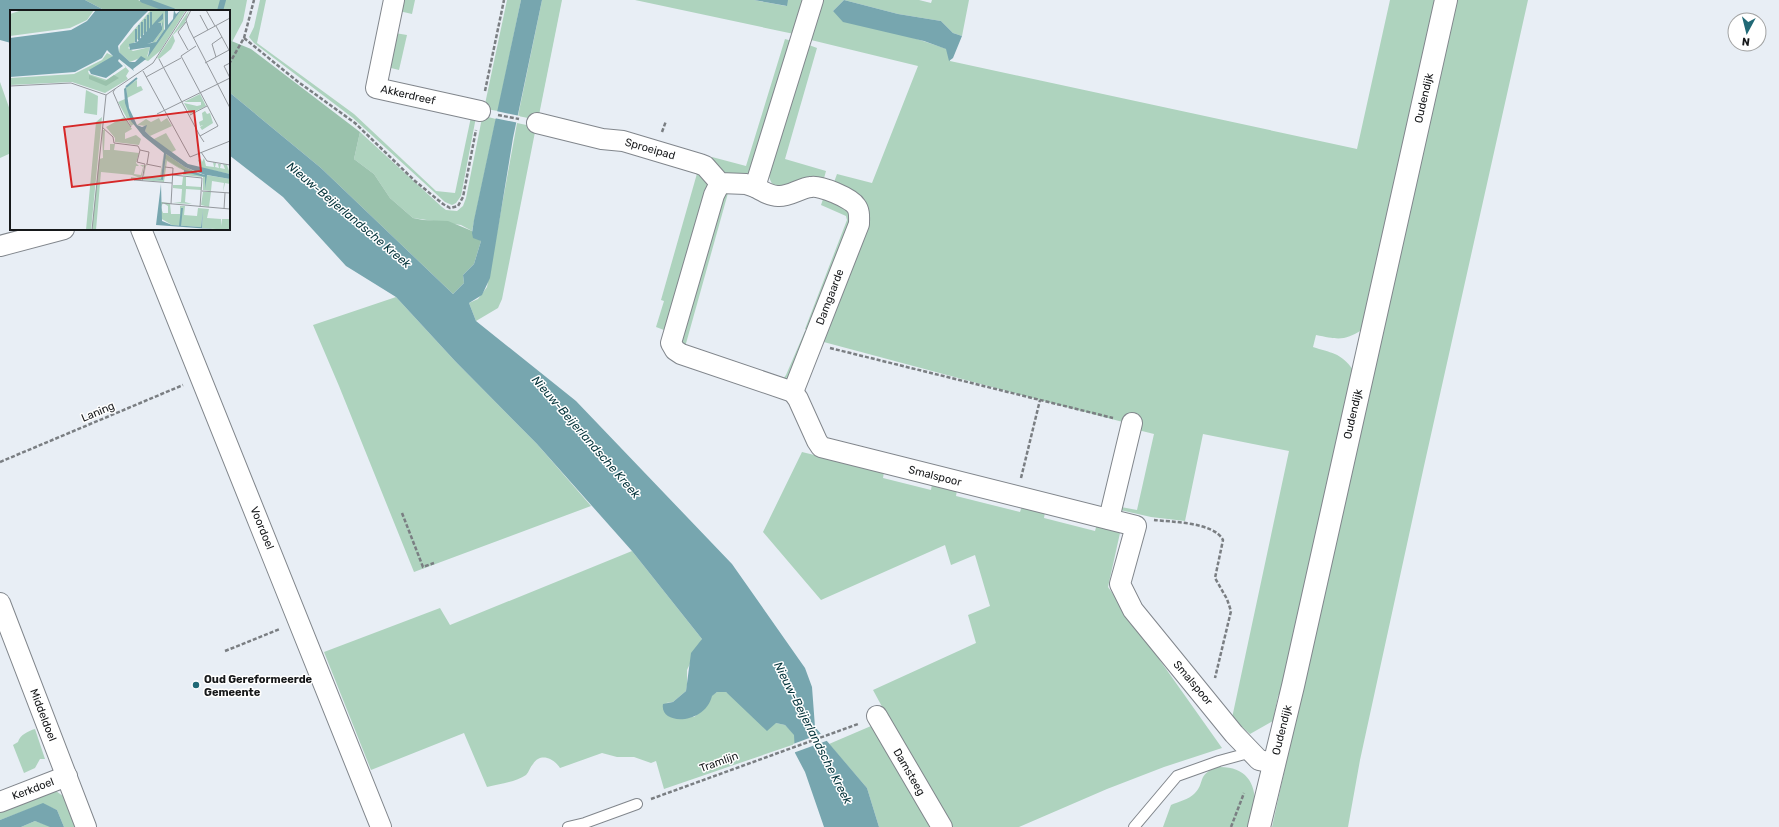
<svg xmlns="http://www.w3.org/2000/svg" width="1779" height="827" viewBox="0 0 1779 827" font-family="Rubik,sans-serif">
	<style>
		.green { fill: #aed3be }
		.forest { fill: #9ac2ac }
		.water { fill: #77a6af }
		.pier { fill: #e8eef5 }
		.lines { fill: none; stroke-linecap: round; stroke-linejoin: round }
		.stream { stroke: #77a6af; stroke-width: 6 }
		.service-casing { stroke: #81868c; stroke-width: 12 }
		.minor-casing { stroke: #81868c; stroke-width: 22 }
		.tertiary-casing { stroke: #81868c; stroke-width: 24 }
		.path { stroke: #7a7e82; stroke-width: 2.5; stroke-dasharray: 4 2; stroke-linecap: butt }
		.service { stroke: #fff; stroke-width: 10 }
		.minor { stroke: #fff; stroke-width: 20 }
		.tertiary { stroke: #fff; stroke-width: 22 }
		.poi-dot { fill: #216976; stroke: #fff; stroke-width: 1.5 }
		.labels { text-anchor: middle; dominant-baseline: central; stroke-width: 3; stroke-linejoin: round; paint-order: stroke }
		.street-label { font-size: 11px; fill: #16181a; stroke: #fff }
		.poi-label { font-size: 11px; font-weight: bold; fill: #16181a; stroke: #fff; text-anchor: start }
		.water-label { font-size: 12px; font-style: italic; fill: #05353c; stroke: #fff }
		.inset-river { fill: none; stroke: #77a6af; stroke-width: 2 }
		.inset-road { fill: none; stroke: #94989d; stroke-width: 1 }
		.view { fill: #d62828; fill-opacity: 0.15; stroke: #d62828; stroke-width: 2 }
		.inset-edge { fill: none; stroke: #16181a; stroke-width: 2 }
	</style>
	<rect width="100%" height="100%" fill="#e8eef5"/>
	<g class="green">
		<polygon points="150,0 247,0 243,21 232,42 229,40 229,11 174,11"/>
		<polygon points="260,0 266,0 257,43 354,114 436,191 455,193 471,117 476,117 461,196 456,203 452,205 445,202 353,118 254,43 249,37 254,27"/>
		<polygon points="402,0 415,0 412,14 399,11"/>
		<polygon points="507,0 521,0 498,111 486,109 485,104"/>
		<polygon points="542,0 562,0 538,120 518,116"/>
		<polygon points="635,0 754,0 786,6 787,0 805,0 794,34"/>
		<path d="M 823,0 L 919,0 L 931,3 L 932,0 L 969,0 L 962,36 L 953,33 L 941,21 L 898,14 L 844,0 L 833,11 L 947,49 L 950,61 L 1357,149 L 1390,0 L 1436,0 L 1363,329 C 1344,342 1337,339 1316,335 L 1313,347 C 1330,353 1341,352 1353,370 L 1281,692 L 1278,696 L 1273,721 L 1250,734 L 1232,718 L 1289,451 L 1203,434 L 1185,521 L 1151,517 L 1120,510 L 1121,507 L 1137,510 L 1154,434 L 1134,429 L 1134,425 L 820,341 L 863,230 L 833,185 L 837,174 L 872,183 L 918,66 L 811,40 Z"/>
		<polygon points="1455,0 1528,0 1424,466 1360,760 1348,827 1272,827"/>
		<polygon points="395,33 407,35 399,70 387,67"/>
		<polygon points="785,39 792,41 751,172 744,175 726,175 712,160 712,157 746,166"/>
		<path d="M 809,45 L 817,48 L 785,159 L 826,171 L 823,182 L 779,187 C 772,185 770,182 769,175 Z"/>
		<polygon points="0,82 11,113 11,153 0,158"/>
		<polygon points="484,116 496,119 472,231 461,225 413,218 390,198 374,174 354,159 360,132 442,207 446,210 457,211 463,206 466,198 482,118"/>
		<polygon points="517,123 536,127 502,299 498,308 476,321 469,303 478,299 487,287"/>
		<polygon points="698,170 709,182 664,330 656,327 664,301 661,300"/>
		<polygon points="728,193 685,347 681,340 724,195"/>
		<polygon points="823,199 848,210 852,220 810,331 805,329 847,220 846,216 821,205"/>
		<polygon points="396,297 455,361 537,444 591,506 414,572 339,386 313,325"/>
		<polygon points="805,331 809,333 791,376 783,379 786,375"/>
		<polygon points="802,452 884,472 883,478 931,490 932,484 957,490 956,496 1020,512 1022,506 1045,512 1044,518 1095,531 1097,524 1120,533 1108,587 1222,748 1164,767 1107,789 1019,827 947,827 873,690 976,643 968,615 990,606 975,555 951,565 945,545 821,600 763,532"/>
		<path d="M 632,551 L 702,639 L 687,670 L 687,685 L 686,691 L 673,702 L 666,703 L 694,717 C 702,711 709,706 711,696 L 717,692 L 726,692 L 776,723 L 785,725 L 795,735 L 795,744 L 664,789 L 656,761 L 651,763 L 634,757 L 617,757 L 602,753 L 560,768 C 554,759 541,752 533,764 C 530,767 529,772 526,775 C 516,782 499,784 487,787 L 464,733 L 371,770 L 324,652 L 440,608 L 450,625 Z"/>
		<polygon points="878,723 935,827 879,827 867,788 829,744"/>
		<path d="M 35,729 L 45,759 L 40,759 L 35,768 L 24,773 L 13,745 L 18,742 C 20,735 28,731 35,729 Z"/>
		<path d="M 1218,767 C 1244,766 1256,781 1255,806 C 1254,813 1251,820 1250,827 L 1163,827 L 1171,805 C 1178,802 1189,799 1194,794 C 1206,783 1196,774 1218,767 Z"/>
		<polygon points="53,789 63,796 75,827 64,827 57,810 43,804 0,820 0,805"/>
		<polygon points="35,821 50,826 50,827 21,827"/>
	</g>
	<g class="forest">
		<polygon points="85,0 138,0 167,11 106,11"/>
		<polygon points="229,40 251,49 360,132 354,159 374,174 390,198 413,218 423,220 448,221 472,231 481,241 474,264 463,275 464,283 453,294 321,168 229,92"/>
	</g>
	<g class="water">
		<polygon points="0,0 85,0 106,11 11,11 11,43 0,40"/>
		<path d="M 521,0 L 542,0 L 513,138 L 490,278 L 482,295 L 469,303 L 476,321 L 576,401 L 732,564 L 805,668 L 812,687 L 815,727 L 867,788 L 879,827 L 824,827 L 805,772 L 795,753 L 794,735 L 785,725 L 776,723 L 767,731 L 726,692 L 717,692 L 712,696 C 705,725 659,726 663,704 L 673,702 L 686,691 L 691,653 L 702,639 L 632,551 L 537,444 L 455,361 L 396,297 L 346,266 L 283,197 L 229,155 L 229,92 L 321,168 L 453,294 L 464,283 L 463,275 L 474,264 L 481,241 L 473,238 L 472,233 L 474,220 Z"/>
		<polygon points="754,0 788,0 787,6"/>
		<polygon points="844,0 898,14 941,21 953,33 962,36 953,58 949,61 946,49 924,41 843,22 833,11"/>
		<polygon points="43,803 57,810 64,827 50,827 35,821 21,827 0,827 0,820"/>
	</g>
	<g class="pier">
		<polygon points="496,111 520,116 519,123 494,118"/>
		<polygon points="823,733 829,740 793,753 793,744"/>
	</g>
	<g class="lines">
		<g class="stream">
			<polyline points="143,0 173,11"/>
			<polyline points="220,11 223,0"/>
		</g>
		<defs>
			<g id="service">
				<polyline points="568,827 585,823 637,804"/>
				<polyline points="1134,827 1177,776 1219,761 1252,752"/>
			</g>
			<g id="minor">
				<polyline points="394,0 376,88 480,111"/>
				<polyline points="537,123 602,139 623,141 700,164 705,166 720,183 746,184 755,187"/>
				<path d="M 720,183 L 714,195 L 671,343 L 675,350 L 681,354 L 793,392 L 859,224 C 859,218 860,211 856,206 C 851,198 820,185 811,187 C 800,188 789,197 778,196 C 770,196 762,191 755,187 L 813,0"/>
				<polyline points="141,229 381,827"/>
				<polyline points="0,246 64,229"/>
				<polyline points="793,392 798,399 817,441 821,447 1136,526 1120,584 1133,610 1234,734 1259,760 1273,763"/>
				<polyline points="1109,519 1132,423"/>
				<polyline points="0,603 86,827"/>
				<polyline points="877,716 942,827"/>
				<polyline points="0,802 67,776"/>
			</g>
			<polyline id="tertiary" points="1259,827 1293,686 1446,0"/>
		</defs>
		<use href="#service" class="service-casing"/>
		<use href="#minor" class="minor-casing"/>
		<use href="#tertiary" class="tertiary-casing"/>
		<g class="path">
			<polyline points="244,38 297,81 355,123 415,181 443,204 450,208 458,206 463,197 476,130"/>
			<polyline points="229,64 244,38 254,0"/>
			<polyline points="485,91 504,0"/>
			<polyline points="498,115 519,119"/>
			<polyline points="662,132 666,121"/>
			<polyline points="830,348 1113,418"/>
			<polyline points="0,462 183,385"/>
			<polyline points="1021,478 1040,400"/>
			<polyline points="402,513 423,567 434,563"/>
			<path d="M 1154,520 C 1171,522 1214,522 1223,540 L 1215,578 L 1227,599 L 1231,611 L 1215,678"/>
			<polyline points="225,651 280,629"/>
			<polyline points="651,799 858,724"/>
			<polyline points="1231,827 1244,793"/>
		</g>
		<use href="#service" class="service"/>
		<use href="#minor" class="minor"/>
		<use href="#tertiary" class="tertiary"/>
	</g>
	<circle class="poi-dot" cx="196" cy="685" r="4"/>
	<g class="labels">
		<g class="street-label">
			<text transform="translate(408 95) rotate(13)">Akkerdreef</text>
			<text transform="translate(1424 98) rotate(-77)">Oudendijk</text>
			<text transform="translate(650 149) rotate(16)">Sproeipad</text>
			<text transform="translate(830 297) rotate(-69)">Damgaarde</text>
			<text transform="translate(98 412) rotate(-23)">Laning</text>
			<text transform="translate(1353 414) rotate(-77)">Oudendijk</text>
			<text transform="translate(935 476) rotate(14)">Smalspoor</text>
			<text transform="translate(262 528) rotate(68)">Voordoel</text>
			<text transform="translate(1193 683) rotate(50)">Smalspoor</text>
			<text transform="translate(43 715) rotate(69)">Middeldoel</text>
			<text transform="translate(1282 730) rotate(-76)">Oudendijk</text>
			<text transform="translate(719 762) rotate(-20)">Tramlijn</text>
			<text transform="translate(909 772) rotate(60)">Damsteeg</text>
			<text transform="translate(33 789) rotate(-21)">Kerkdoel</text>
		</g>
		<g class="poi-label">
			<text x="204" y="679">Oud Gereformeerde<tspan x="204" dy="13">Gemeente</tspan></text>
		</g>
		<g class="water-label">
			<text transform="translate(349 215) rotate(40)">Nieuw-Beijerlandsche Kreek</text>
			<text transform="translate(586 437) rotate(49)">Nieuw-Beijerlandsche Kreek</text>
			<text transform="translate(813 733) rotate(63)">Nieuw-Beijerlandsche Kreek</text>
		</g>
	</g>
	<g transform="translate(10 10)">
		<rect width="220" height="220" fill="#e8eef5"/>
		<path d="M 12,0 L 84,0 L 77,10 L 60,18 L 0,26 L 0,4 ZM 141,0 L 155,0 L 154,21 L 144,34 L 137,34 L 142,33 L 152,20 L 152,12 L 151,17 L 148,13 L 153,6 L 118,38 L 123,41 L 140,37 L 137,47 L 171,0 L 176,0 L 150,41 L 138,51 L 130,48 L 120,52 L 109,42 L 110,36 ZM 179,0 L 175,13 L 163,25 L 165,31 L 161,39 L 149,49 L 147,48 ZM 97,43 L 103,46 L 99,50 L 78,61 L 79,64 L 97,70 L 116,57 L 109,49 L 119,61 L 116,66 L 118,69 L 95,83 L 62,72 L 0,75 L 0,68 L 64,64 L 92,50 ZM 127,70 L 127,77 L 131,76 L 133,80 L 117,88 L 116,77 ZM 76,80 L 88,86 L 87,105 L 74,103 ZM 190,84 L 196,96 L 180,104 L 174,93 L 187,96 L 191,95 L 191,92 L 174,92 ZM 115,89 L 124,114 L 121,116 L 108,92 ZM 195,101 L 197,104 L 200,103 L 203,113 L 192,120 L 190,117 L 193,115 L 190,116 L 189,112 L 193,110 L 192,103 ZM 92,107 L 81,220 L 76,220 L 86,112 ZM 114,107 L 122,119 L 115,123 L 115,129 L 126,125 L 131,129 L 129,135 L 105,132 L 105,128 L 96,117 ZM 149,108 L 151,112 L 157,108 L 162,116 L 140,126 L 135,121 L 136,116 L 127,115 L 136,109 L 141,112 ZM 92,120 L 95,120 L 94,140 L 100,140 L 100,134 L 105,134 L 104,140 L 129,143 L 126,153 L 129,156 L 126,156 L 124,164 L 131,165 L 133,157 L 130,155 L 134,155 L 131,170 L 121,170 L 121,167 L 130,168 L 122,165 L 91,162 L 86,220 L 82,220 L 89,149 L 93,148 ZM 156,123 L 166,140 L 160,143 L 144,129 ZM 154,142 L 151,169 L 134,168 L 153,170 L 155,148 L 159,149 L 172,160 L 172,165 L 172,160 L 157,151 L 154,172 L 133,170 L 135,155 L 138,156 L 136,156 L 134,166 L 150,167 ZM 194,148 L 196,156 L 204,157 L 203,152 L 206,153 L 205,157 L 209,158 L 208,154 L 211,154 L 210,158 L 215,159 L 213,154 L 217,155 L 220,164 L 191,158 L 188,150 L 191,149 L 192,152 ZM 174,160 L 195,166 L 195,179 L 196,165 L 220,169 L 220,174 L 215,173 L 213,182 L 214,173 L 202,171 L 201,181 L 193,180 L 193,167 L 173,165 ZM 173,167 L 176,167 L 176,176 L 191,177 L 191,180 L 176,179 L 175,192 L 182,194 L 163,193 L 171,192 L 172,179 L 163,178 L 163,175 L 172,175 ZM 193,182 L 201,182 L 199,197 L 191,195 ZM 151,192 L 160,193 L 161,204 L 170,204 L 170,196 L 175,196 L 174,205 L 187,206 L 188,198 L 199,199 L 197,208 L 211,209 L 211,216 L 212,209 L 220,209 L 220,220 L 192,218 L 193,199 L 191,217 L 162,215 L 150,208 L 151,198 L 153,203 L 158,203 L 158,196 L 153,193 L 151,197 Z" fill="#aed3be"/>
		<path d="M 79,65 L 95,71 L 104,65 L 109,68 L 96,76 L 79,69 ZM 156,144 L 175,157 L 195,166 L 173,160 L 154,148 Z" fill="#9ac2ac"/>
		<path d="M 86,0 L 139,0 L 124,15 L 108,36 L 109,42 L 120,52 L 125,52 L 131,46 L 136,49 L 123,59 L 124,61 L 109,49 L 108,51 L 113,56 L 96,68 L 81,64 L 79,60 L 103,46 L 97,40 L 92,48 L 65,62 L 0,67 L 0,28 L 61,20 L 77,11 ZM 155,0 L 158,0 L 158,15 L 163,9 L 164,0 L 166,4 L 171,0 L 138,47 L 140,37 L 120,40 L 119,34 L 127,32 L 153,3 L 153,9 L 148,13 L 151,13 L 151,17 L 153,11 L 152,20 L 143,32 L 137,34 L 146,32 L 155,19 ZM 116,77 L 119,98 L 127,115 L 132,117 L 137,115 L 135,121 L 140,126 L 178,154 L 220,164 L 220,169 L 197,165 L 195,179 L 195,165 L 175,157 L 156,144 L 153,170 L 134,168 L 151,169 L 154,143 L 133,126 L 121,111 L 115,93 L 114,79 ZM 151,174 L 152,211 L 162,215 L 191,217 L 193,199 L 192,218 L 214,220 L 146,215 Z" fill="#77a6af"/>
		<path class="inset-river" d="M 141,18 L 141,2M 138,21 L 138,5M 135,24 L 135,9M 132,27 L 132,12M 129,30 L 129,15M 126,32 L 126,19M 116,77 L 127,68M 175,164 L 175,161 L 195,166M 170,216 L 172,198"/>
		<path class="inset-road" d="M 181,0 L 176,10 L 179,19 L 220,98M 196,0 L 205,16M 190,5 L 198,20M 176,12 L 168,22 L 178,40M 206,16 L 220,42M 183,28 L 220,8M 186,36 L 171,46 L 208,116 L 190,126 L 194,132M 206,47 L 202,34 L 212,27M 149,49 L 190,126M 195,53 L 219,40M 220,53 L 214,56 L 220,68M 133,61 L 180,147 L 220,131M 136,67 L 171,48M 0,76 L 61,73 L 96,85M 105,79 L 103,82 L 113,105 L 121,117M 96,85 L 143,53 L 177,0M 147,104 L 220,68M 180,105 L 197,96M 92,117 L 103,127 L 104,133 L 128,136 L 130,140M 191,142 L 197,151 L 220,155M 136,154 L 151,157M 155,157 L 163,158 L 161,194M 163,165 L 192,168 L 190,197M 124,170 L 162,173M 132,171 L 135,154 L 127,152 L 130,140 L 139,142 L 137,154M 192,181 L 220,183M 152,193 L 220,199M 214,199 L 215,183M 82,220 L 96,85"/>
		<path class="view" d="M 184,101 L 191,161 L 62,177 L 54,117 Z"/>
		<rect width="220" height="220" class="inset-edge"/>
	</g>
	<g transform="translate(1747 32) rotate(187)"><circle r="19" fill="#ffffff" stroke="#a2a3a3"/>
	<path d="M0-3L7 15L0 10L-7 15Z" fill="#216976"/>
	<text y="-6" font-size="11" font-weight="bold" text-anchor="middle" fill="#16181a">N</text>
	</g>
</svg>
